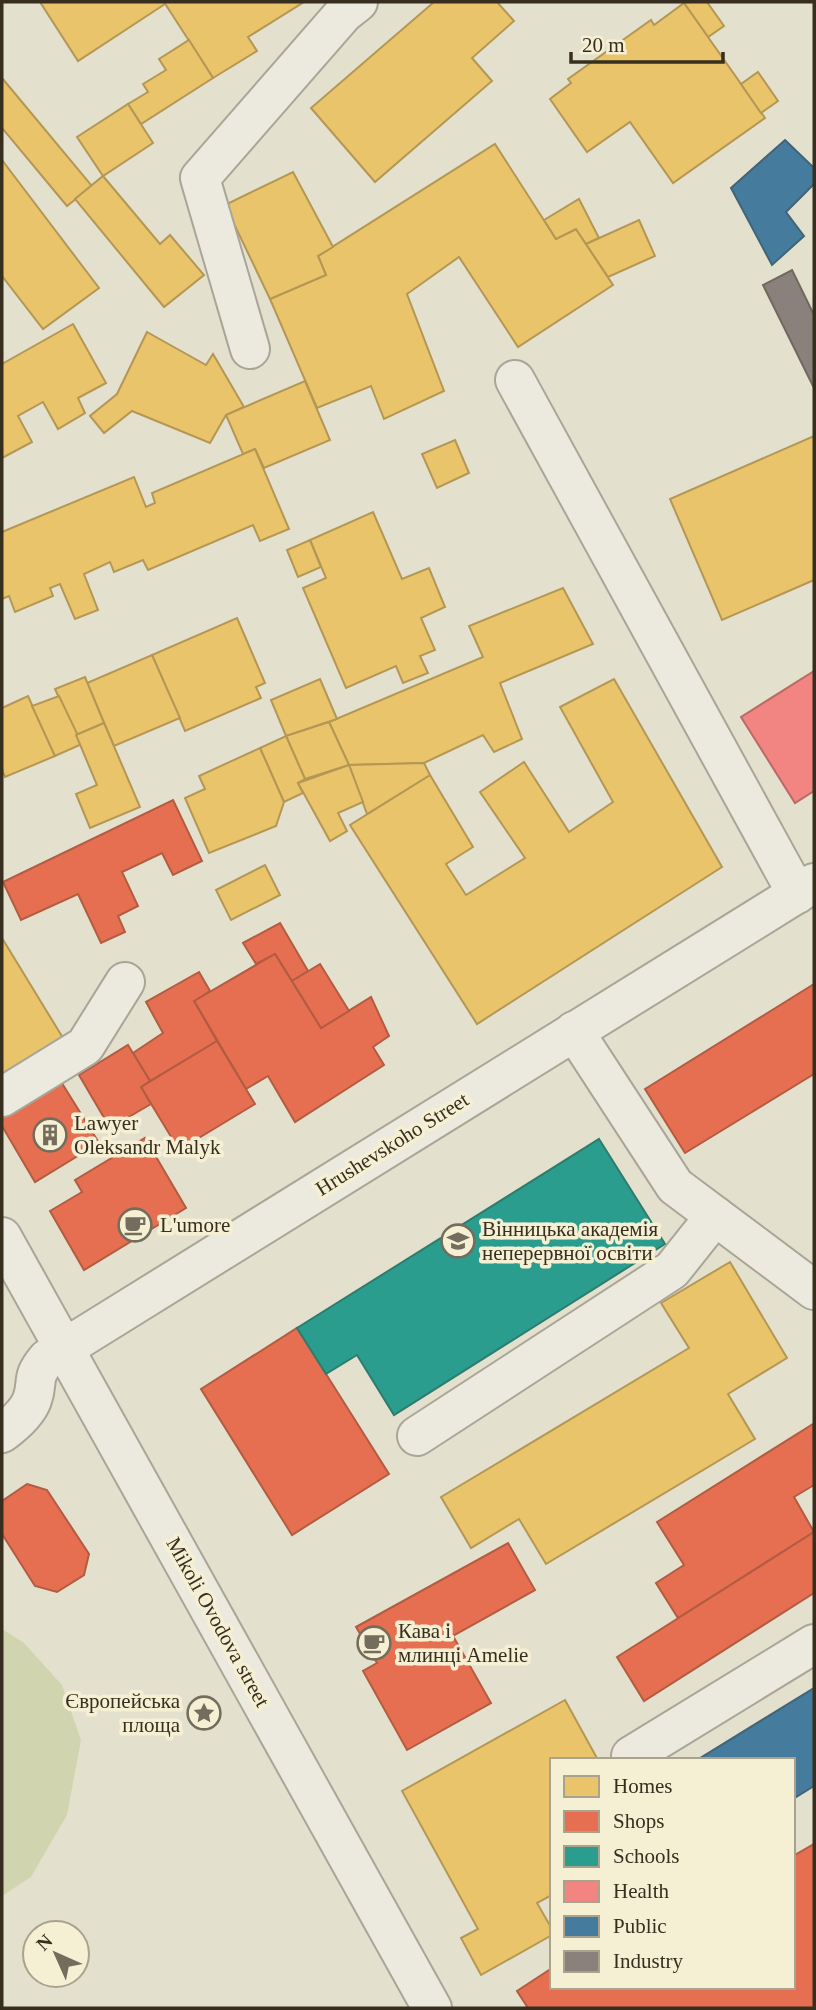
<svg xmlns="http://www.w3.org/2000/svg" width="816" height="2010" viewBox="0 0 816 2010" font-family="'Times New Roman',serif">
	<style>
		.green { fill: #d0d5b0 }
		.homes { fill: #e9c46a; stroke: #b49754; stroke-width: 2 }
		.shops { fill: #e76f51; stroke: #b25c42; stroke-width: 2 }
		.schools { fill: #2a9d8f; stroke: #2e7c6d; stroke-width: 2 }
		.health { fill: #f28482; stroke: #ba6a64; stroke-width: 2 }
		.public { fill: #457b9d; stroke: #416477; stroke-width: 2 }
		.industry { fill: #8a817c; stroke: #716860; stroke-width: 2 }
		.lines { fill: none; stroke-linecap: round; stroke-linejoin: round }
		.minor-casing { stroke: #a9a597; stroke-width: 42 }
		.minor { stroke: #ece9df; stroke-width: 38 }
		.labels { text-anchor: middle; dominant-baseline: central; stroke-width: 7; stroke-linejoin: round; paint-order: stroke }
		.poi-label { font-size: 21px; fill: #382e1f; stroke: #f5efd4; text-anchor: start }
		.street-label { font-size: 21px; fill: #382e1f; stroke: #f5efd4 }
	</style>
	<rect width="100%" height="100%" fill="#e4e0ce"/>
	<polygon class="green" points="2,1629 24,1643 62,1685 81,1740 67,1815 31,1877 2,1896"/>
	<g class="homes">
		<polygon points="40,2 164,2 165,4 78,61"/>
		<polygon points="164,2 304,2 248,37 257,51 213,78"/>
		<polygon points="434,2 497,2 514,21 472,58 492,81 375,182 311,108"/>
		<polygon points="687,2 707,2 724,26 708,37 684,3"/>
		<polygon points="684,3 765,118 673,183 630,122 587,152 550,99 571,83 568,79 651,20 654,25"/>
		<polygon points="189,40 213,78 141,124 128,104 148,92 143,84 166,70 159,59"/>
		<polygon points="758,72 778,101 761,113 741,84"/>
		<polygon points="2,78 92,186 67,206 2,128"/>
		<polygon points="128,104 153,143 103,176 77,137"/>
		<polygon points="495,144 556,239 576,229 613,285 518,347 459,257 407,294 444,391 384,419 371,386 317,408 270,299 326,275 318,256"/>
		<polygon points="2,160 99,288 43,329 2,276"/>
		<polygon points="293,172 333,247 318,256 326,275 270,299 225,205"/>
		<polygon points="103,176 160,244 170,235 204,275 164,307 75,199"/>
		<polygon points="579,199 599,238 586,244 576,229 556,239 544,220"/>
		<polygon points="639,220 655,256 608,277 586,244"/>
		<polygon points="73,324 106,383 78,398 85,413 58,429 43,402 18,416 32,442 2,458 2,364"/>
		<polygon points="147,332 206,365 213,354 244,407 226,415 210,443 132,411 104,433 90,416 117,394"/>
		<polygon points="305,381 330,440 264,468 255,449 243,454 226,415"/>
		<polygon points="814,436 814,580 722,620 670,499"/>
		<polygon points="455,440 469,473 437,488 422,454"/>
		<polygon points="255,449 289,529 260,541 253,525 148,570 143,560 114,572 110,562 84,574 98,610 75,619 60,584 50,588 53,596 15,612 9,596 2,599 2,532 134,477 146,507 155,503 152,493"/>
		<polygon points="373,512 402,579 429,568 445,607 421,618 435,650 420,656 428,673 403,683 396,666 346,688 303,588 326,578 310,540"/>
		<polygon points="310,540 321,567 298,577 287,550"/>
		<polygon points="563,588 593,644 500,683 522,739 494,752 483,735 424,763 349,765 329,722 483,657 469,626"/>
		<polygon points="237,618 265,683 256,687 261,698 185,731 152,655"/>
		<polygon points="152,655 180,718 114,746 87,683"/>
		<polygon points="85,677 104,723 76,735 55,689"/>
		<polygon points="320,679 337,719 286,736 271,700"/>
		<polygon points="614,679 722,867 477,1024 350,825 430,775 473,847 446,864 466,895 525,858 480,792 524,762 569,832 613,802 560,707"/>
		<polygon points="28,696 55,756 5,777 2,770 2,708"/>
		<polygon points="59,696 82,744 55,756 32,706"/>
		<polygon points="329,722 349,765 305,779 286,736"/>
		<polygon points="104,723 140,807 90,828 76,794 97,785 76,735"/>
		<polygon points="286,736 305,779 298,783 303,793 284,802 260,748"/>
		<polygon points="260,748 284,802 276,826 209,853 185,798 205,789 199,776"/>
		<polygon points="424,763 430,775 367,814 349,765"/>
		<polygon points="349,765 363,802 338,813 347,831 330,841 298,783"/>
		<polygon points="265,865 280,895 231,920 216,890"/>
		<polygon points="2,938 63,1038 2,1075"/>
		<polygon points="730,1262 787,1358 728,1394 755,1439 546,1564 519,1519 471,1548 441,1497 689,1348 661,1303"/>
		<polygon points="565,1700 598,1760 552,1760 552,1895 537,1903 552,1929 552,1935 481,1975 461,1938 478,1929 402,1791"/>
	</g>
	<g class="shops">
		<polygon points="173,800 202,861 173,875 162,853 122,872 138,906 118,916 125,932 101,943 78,894 21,920 3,882"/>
		<polygon points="280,923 308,971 292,981 275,954 256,964 243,943"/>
		<polygon points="275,954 321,1028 371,997 389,1036 373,1047 384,1065 295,1122 268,1076 246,1089 194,1001"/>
		<polygon points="320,964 349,1011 321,1028 292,981"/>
		<polygon points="199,972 210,991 194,1001 217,1041 150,1081 133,1053 163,1033 146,1002"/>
		<polygon points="814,984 814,1074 685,1153 645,1089"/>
		<polygon points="217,1041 255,1104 179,1150 141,1087"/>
		<polygon points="128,1045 150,1081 141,1087 151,1104 110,1128 79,1075"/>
		<polygon points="60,1080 99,1143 35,1182 2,1126 2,1115"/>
		<polygon points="145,1138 186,1208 84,1270 50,1211 82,1192 75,1180"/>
		<polygon points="297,1328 389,1474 292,1535 201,1389"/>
		<polygon points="813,1424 814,1485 794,1497 814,1532 678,1618 656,1583 684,1565 657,1522"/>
		<polygon points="27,1484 47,1490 89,1554 84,1575 57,1592 35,1586 2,1534 2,1501"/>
		<polygon points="814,1532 814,1593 644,1701 617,1657"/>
		<polygon points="508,1543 535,1590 453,1636 491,1703 407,1750 363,1671 377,1663 356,1627"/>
		<polygon points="814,1844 814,2008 528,2008 517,1991 552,1968 552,1987 793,1987 793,1856"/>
	</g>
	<polygon class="schools" points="599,1139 665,1244 394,1415 357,1355 326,1374 297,1328"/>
	<polygon class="health" points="814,671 814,791 795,803 741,717"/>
	<g class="public">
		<polygon points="785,140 814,168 814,184 786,212 804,236 772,265 731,188"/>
		<polygon points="814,1688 814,1786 793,1799 793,1760 697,1760"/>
	</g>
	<polygon class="industry" points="792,270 814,315 814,388 763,285"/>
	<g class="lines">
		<defs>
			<g id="minor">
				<polyline points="250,349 200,178 344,13 358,2"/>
				<polyline points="515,380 797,894"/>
				<polyline points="574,1031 675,1186 814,1290"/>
				<polyline points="2,1097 85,1046 125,982"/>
				<polyline points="2,1237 432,2008"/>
				<path d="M 2,1433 C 13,1425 27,1413 32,1400 C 39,1381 30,1379 47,1359 L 814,883"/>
				<polyline points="417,1436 672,1270 715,1216"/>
				<polyline points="631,1756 814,1644"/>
			</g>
		</defs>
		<use href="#minor" class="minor-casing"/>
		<use href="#minor" class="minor"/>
	</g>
	<defs>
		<symbol id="building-ring" viewBox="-11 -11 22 22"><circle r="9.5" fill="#f5efd4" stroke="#746c5c" stroke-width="1.5"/><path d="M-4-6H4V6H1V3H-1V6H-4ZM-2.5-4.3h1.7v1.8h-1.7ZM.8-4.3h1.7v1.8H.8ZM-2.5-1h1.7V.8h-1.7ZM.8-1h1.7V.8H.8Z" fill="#746c5c"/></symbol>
		<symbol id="cafe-ring" viewBox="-11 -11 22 22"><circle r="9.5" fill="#f5efd4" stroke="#746c5c" stroke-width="1.5"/><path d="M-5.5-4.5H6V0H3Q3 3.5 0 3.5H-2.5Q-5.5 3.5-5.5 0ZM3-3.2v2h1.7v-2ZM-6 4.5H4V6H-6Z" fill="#746c5c"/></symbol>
		<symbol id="university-ring" viewBox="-11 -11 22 22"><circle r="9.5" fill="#f5efd4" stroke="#746c5c" stroke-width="1.5"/><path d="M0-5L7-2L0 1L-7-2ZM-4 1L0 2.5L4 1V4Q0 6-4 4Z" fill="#746c5c"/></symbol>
		<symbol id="sight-ring" viewBox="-11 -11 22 22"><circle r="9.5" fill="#f5efd4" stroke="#746c5c" stroke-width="1.5"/><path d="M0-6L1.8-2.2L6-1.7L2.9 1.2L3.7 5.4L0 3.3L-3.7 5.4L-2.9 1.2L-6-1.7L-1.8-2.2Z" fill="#746c5c"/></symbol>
	</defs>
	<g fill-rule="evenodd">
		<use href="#building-ring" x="31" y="1116" width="38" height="38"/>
		<use href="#cafe-ring" x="116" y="1206" width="38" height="38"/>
		<use href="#university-ring" x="439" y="1222" width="38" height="38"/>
		<use href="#cafe-ring" x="355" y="1624" width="38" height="38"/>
		<use href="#sight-ring" x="185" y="1694" width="38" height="38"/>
	</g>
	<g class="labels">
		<g class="poi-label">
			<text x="74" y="1123">Lawyer<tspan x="74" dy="24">Oleksandr Malyk</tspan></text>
			<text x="160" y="1225">L'umore</text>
			<text x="482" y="1229">Вінницька академія<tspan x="482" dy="24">неперервної освіти</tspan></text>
			<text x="398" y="1631">Кава і<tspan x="398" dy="24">млинці Amelie</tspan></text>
			<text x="180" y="1701" text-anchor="end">Європейська<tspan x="180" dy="24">площа</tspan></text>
		</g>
		<g class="street-label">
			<text transform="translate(392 1144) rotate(-32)">Hrushevskoho Street</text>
			<text transform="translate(218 1622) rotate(61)">Mikoli Ovodova street</text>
		</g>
	</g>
	<rect width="816" height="2010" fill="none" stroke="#382e1f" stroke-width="7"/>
	<rect x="550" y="1758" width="245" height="231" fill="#f5efd4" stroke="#a9a28c" stroke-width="2"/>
	<rect x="564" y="1776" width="35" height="21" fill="#e9c46a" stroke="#a9a28c" stroke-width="2"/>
	<text x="613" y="1793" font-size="21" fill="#382e1f">Homes</text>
	<rect x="564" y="1811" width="35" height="21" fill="#e76f51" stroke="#a9a28c" stroke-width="2"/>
	<text x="613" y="1828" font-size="21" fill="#382e1f">Shops</text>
	<rect x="564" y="1846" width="35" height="21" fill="#2a9d8f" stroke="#a9a28c" stroke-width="2"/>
	<text x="613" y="1863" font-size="21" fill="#382e1f">Schools</text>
	<rect x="564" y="1881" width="35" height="21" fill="#f28482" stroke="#a9a28c" stroke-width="2"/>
	<text x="613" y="1898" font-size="21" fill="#382e1f">Health</text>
	<rect x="564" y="1916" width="35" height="21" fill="#457b9d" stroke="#a9a28c" stroke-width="2"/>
	<text x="613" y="1933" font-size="21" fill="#382e1f">Public</text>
	<rect x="564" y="1951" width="35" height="21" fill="#8a817c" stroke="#a9a28c" stroke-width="2"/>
	<text x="613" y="1968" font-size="21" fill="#382e1f">Industry</text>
	<g transform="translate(56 1954) rotate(315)"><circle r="33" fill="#f5efd4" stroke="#a9a28c" stroke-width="2"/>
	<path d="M0-5L12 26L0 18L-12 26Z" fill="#746c5c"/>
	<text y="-10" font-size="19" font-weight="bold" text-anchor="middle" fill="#382e1f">N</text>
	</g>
	<path d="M571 52v10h152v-10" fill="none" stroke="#382e1f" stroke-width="3.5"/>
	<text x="582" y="52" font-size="21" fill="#382e1f" stroke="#f5efd4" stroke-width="5" paint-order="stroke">20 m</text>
</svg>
